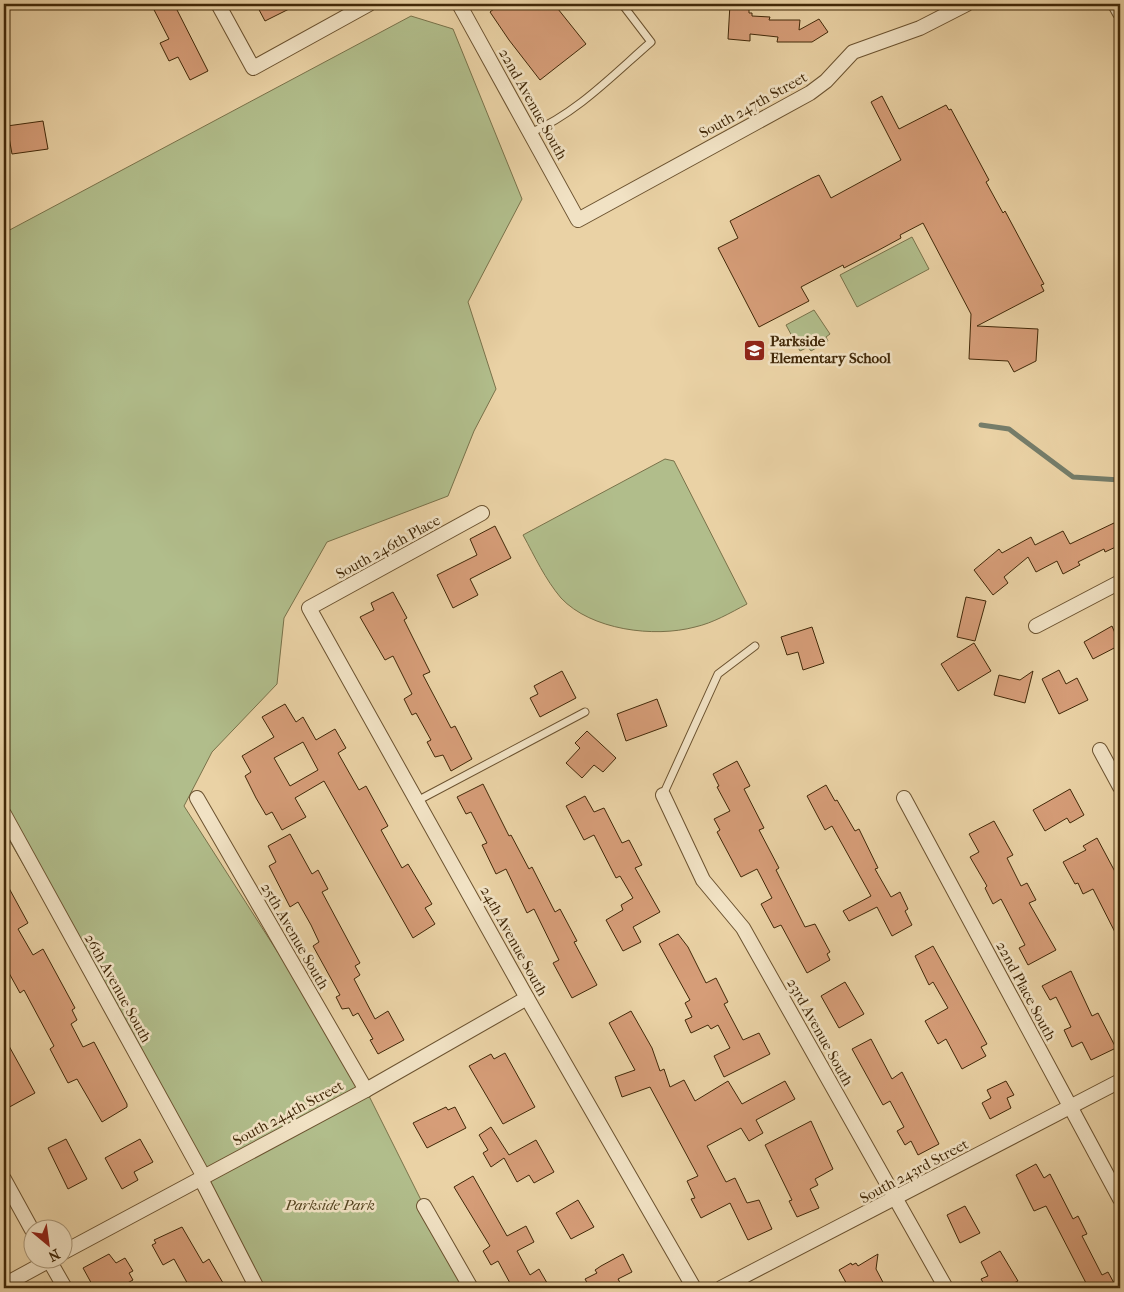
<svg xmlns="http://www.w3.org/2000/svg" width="1124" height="1292" viewBox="0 0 1124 1292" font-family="'IM FELL French Canon',serif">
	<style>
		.green { fill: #b1bd8b; stroke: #79724a }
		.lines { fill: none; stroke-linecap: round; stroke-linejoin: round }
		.stream { stroke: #757d6a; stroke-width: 5 }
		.building { fill: #d69d78; stroke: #412808; fill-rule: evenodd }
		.service-casing { stroke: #6b522f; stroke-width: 9 }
		.minor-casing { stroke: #6b522f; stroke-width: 16 }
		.service { stroke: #f1e2c4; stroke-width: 7 }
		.minor { stroke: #f1e2c4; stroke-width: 14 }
		.labels { text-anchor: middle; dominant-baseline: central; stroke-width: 5; stroke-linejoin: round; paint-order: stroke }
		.street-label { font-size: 15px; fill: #412808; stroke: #f1e2c4 }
		.poi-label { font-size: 15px; font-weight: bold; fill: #412808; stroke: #f1e2c4; text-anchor: start }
		.park-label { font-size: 15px; font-style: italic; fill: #574622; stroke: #f1e2c4 }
	</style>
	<rect width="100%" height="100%" fill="#ead2a5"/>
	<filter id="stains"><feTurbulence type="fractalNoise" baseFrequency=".004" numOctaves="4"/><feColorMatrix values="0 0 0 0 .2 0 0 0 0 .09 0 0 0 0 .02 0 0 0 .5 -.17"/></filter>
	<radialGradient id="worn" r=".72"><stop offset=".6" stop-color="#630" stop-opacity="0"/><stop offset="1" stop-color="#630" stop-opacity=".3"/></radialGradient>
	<g class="green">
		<polygon points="411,16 453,29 522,199 468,302 496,389 474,431 448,496 327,542 284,618 277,684 212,752 184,806 366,1090 424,1206 471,1288 262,1288 204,1177 4,831 4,233"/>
		<polygon points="912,237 929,269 857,307 840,275"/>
		<polygon points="814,310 830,334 826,337 828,341 811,351 808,347 800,351 786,325"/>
		<path d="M 665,459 L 674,461 L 747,604 C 730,613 713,623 695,627 C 654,638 591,630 561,598 C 545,579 535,557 523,535 Z"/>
	</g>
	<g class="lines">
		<polyline class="stream" points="981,425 1009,429 1073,477 1120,480"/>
	</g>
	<g class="building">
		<polygon points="151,4 174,4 208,71 190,80 178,57 169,61 160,43 169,39"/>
		<polygon points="256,4 299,4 265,21"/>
		<polygon points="500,4 554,4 586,44 540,80 509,40 490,12"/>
		<polygon points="730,4 749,4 749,13 752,13 752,16 770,17 769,20 800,20 799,30 819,19 828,32 812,42 777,42 778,37 750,34 750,41 728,39"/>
		<polygon points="882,96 899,129 946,105 949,110 951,109 989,180 986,182 1003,213 1005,211 1044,284 1041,285 1044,291 977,326 1038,329 1036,361 1014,372 1008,361 969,359 971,314 923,223 900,235 901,238 877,251 844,268 843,265 801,287 809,301 759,327 718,248 738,238 730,221 812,178 819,175 831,198 901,160 871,102"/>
		<polygon points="43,121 48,149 12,154 7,126"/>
		<polygon points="1114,523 1120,536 1120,545 1105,552 1104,549 1078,562 1080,565 1063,574 1057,561 1036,572 1028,557 1004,577 1008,583 993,595 974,570 999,549 1002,553 1031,537 1035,545 1063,531 1070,544"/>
		<polygon points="495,526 511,558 470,579 478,595 453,608 437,575 477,555 470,539"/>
		<polygon points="393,592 407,618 404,620 430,672 423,675 451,728 455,726 472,759 451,771 443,755 435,757 427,742 431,740 416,713 412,715 404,699 412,694 393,656 385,660 360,617 374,610 371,603"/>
		<polygon points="966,597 986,601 975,641 957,637"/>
		<polygon points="1112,626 1120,645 1093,659 1084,642"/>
		<polygon points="812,627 824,663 803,670 798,652 787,655 781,637"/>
		<polygon points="974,643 991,671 958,691 941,664"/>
		<polygon points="1059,670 1066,684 1077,678 1088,700 1059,714 1042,679"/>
		<polygon points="562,671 576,698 540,717 530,698 538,694 534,686"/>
		<polygon points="1033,671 1025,703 994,695 999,675 1020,680"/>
		<polygon points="657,699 667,726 626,741 617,714"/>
		<path d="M 285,704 L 296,722 L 303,717 L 316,740 L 335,729 L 346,748 L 338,753 L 359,790 L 366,786 L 388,826 L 381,830 L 402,868 L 408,864 L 432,904 L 425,908 L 435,924 L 413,938 L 324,781 L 295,798 L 306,817 L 282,830 L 272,812 L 266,815 L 256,798 L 245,776 L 251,772 L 242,756 L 274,737 L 262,717 ZM 303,742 L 318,770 L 290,786 L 274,758 Z"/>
		<polygon points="587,731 616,758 603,772 594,765 582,778 566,763 580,748 575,743"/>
		<polygon points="737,761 750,786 744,789 764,828 759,830 779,868 776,870 805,927 815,924 830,952 827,954 830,960 807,973 781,925 774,928 761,904 772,898 757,869 741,877 717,832 720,830 714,819 730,811 717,787 719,786 713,774"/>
		<polygon points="483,784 509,836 511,835 529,869 532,867 555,912 560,909 577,941 574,942 597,985 572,998 553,963 559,960 534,909 527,913 506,869 496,874 482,845 487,843 471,812 466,814 457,797"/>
		<polygon points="826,785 835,801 837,800 855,831 859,829 878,868 875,869 891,897 900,892 908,909 905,911 912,925 892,936 877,907 849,921 843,911 871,896 832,826 825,830 807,796"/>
		<polygon points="1070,789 1084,815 1070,823 1067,818 1045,831 1033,810"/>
		<polygon points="585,796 594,812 604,808 622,843 629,840 642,865 635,868 660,912 633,927 641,942 623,951 606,920 623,910 621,905 633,898 620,876 616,878 594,835 584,840 566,806"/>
		<polygon points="994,821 1013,855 1007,858 1021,886 1027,883 1036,900 1029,903 1056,950 1028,965 1019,948 1025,945 1001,899 993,904 985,888 987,886 970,857 979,852 969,834"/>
		<polygon points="290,834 312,874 318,870 328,889 322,892 360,963 355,966 360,975 354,979 375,1019 388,1011 404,1040 378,1054 370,1040 373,1039 358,1013 353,1016 349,1008 342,1009 336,997 340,995 313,946 319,942 311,925 298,902 290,907 269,866 276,862 268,846"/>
		<polygon points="1097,838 1120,881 1120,942 1093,889 1083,894 1078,883 1075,884 1063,862 1086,850 1083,846"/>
		<polygon points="4,879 28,923 18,929 33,955 43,949 75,1008 72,1010 77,1020 71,1024 83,1047 94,1042 127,1104 127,1107 102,1122 77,1079 68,1083 50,1049 54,1046 24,990 20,993 4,964"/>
		<polygon points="678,934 688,947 706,983 716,978 728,1002 724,1004 743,1040 759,1033 770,1054 724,1077 714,1056 730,1048 718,1025 711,1029 708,1025 691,1033 685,1020 692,1017 685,1003 690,1000 659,944"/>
		<polygon points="933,946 987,1044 981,1047 986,1056 962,1069 946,1039 938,1044 925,1021 948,1008 933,982 929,985 915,956"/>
		<polygon points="1071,971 1092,1016 1098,1013 1116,1048 1091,1060 1082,1042 1072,1047 1064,1030 1071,1027 1056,997 1050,1000 1042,986"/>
		<polygon points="845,982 864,1014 839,1028 821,996"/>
		<polygon points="631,1011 652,1048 660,1071 664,1069 670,1087 684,1080 695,1101 728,1081 742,1104 785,1081 795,1099 756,1120 763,1133 749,1141 741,1128 707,1146 726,1182 735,1178 747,1203 759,1200 772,1229 748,1240 730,1203 701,1218 691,1199 695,1198 687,1181 698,1176 650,1087 622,1097 615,1077 635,1070 609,1023"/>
		<polygon points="4,1037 35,1093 4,1110"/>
		<polygon points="871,1039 892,1079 902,1072 939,1144 918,1155 911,1141 905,1145 897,1131 904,1127 890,1101 883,1105 852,1049"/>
		<polygon points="505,1053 535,1107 503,1124 469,1066 491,1054 494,1059"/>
		<polygon points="1006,1081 1014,1095 1007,1098 1011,1108 990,1119 982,1103 991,1098 987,1090"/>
		<polygon points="446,1107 448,1110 455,1107 466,1128 427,1148 413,1123"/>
		<polygon points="811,1121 833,1169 815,1179 818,1185 810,1189 819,1208 797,1217 789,1201 792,1200 765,1145"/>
		<polygon points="491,1127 509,1155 536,1140 554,1172 534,1183 529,1175 517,1182 504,1158 491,1167 483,1153 488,1150 479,1135"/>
		<polygon points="66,1139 87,1179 68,1189 48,1148"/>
		<polygon points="140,1139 153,1162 134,1172 138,1180 122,1189 105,1158"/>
		<polygon points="1036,1164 1044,1178 1050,1174 1073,1219 1078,1216 1087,1234 1082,1236 1102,1275 1108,1272 1114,1283 1109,1286 1110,1288 1076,1288 1086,1283 1057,1227 1046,1206 1034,1211 1016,1175"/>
		<polygon points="473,1176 507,1236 526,1226 534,1242 517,1251 530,1275 539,1269 550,1288 505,1288 511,1285 498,1261 491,1265 483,1251 490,1246 454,1187"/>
		<polygon points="578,1200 594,1227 571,1239 556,1213"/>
		<polygon points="965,1206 980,1233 960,1243 947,1215"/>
		<polygon points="182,1227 203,1263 209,1259 226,1288 190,1288 174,1259 163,1265 152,1245 156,1243 154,1240"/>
		<polygon points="1000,1251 1018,1281 1004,1288 986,1288 981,1279 988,1276 981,1262"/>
		<polygon points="109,1254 116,1263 125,1258 133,1271 129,1273 133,1280 118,1288 94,1288 83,1268"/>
		<polygon points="623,1254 632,1272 618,1279 623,1288 590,1288 585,1279 597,1273 595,1270 601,1266"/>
		<polygon points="878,1254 876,1269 886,1288 849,1288 839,1270 851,1263 852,1265 856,1263 858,1266"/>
	</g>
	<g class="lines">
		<defs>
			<g id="service">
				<path d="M 530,133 C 576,114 614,74 651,42 L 622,4"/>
				<polyline points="663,795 718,674 755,646"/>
				<polyline points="417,801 585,712"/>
			</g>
			<g id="minor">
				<polyline points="218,4 253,68 369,4"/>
				<polyline points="459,4 578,220 810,93 826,81 853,52 920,28 967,4"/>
				<polyline points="1115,4 1120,13"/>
				<polyline points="482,513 309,608 527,998 694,1288"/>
				<polyline points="1036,626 1120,582"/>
				<polyline points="1100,750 1120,787"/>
				<polyline points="663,795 703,880 743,928 946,1288"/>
				<polyline points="197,798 366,1090"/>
				<polyline points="904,798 1120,1199"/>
				<polyline points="4,814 204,1177"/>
				<polyline points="4,1179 32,1230"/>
				<polyline points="201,1179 257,1288"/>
				<polyline points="424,1206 471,1288"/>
				<polyline points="62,1253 366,1090 527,998"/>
				<polyline points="49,1260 65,1288"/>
				<polyline points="4,1285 50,1260"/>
				<polyline points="721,1288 1120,1081"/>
			</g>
		</defs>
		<use href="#service" class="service-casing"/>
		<use href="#minor" class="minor-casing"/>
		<use href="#service" class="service"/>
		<use href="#minor" class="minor"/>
	</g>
	<defs>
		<symbol id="school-square" viewBox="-11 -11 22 22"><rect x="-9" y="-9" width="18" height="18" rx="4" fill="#8f2418" stroke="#f1e2c4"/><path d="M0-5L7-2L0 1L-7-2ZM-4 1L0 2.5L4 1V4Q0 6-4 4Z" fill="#fff"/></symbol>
	</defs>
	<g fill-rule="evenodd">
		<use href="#school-square" x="742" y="338" width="25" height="25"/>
	</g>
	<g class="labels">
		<g class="street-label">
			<text transform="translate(533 104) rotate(61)">22nd Avenue South</text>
			<text transform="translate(753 105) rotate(-29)">South 247th Street</text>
			<text transform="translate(388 547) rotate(-29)">South 246th Place</text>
			<text transform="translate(295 936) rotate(60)">25th Avenue South</text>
			<text transform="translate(514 941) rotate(61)">24th Avenue South</text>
			<text transform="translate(118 988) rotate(61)">26th Avenue South</text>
			<text transform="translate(1026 991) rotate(62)">22nd Place South</text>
			<text transform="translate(820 1032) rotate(61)">23rd Avenue South</text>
			<text transform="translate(288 1113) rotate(-28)">South 244th Street</text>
			<text transform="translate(914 1171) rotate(-28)">South 243rd Street</text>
		</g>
		<g class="poi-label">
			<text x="770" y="341">Parkside<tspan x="770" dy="17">Elementary School</tspan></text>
		</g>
		<g class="park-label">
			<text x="330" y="1205">Parkside Park</text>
		</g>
	</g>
	<rect width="1124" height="1292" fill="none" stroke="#ead2a5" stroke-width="20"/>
	<rect x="5" y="5" width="1114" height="1282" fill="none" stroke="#412808" stroke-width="2.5"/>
	<rect x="10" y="10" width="1104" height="1272" fill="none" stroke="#412808"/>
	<g transform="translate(48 1244) rotate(151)"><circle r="24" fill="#f1e2c4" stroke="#ab9879"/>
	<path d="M0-4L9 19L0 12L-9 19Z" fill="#8f2418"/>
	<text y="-8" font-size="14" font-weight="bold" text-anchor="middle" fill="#412808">N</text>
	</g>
	<rect width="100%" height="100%" filter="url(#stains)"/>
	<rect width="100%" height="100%" fill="url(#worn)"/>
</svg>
